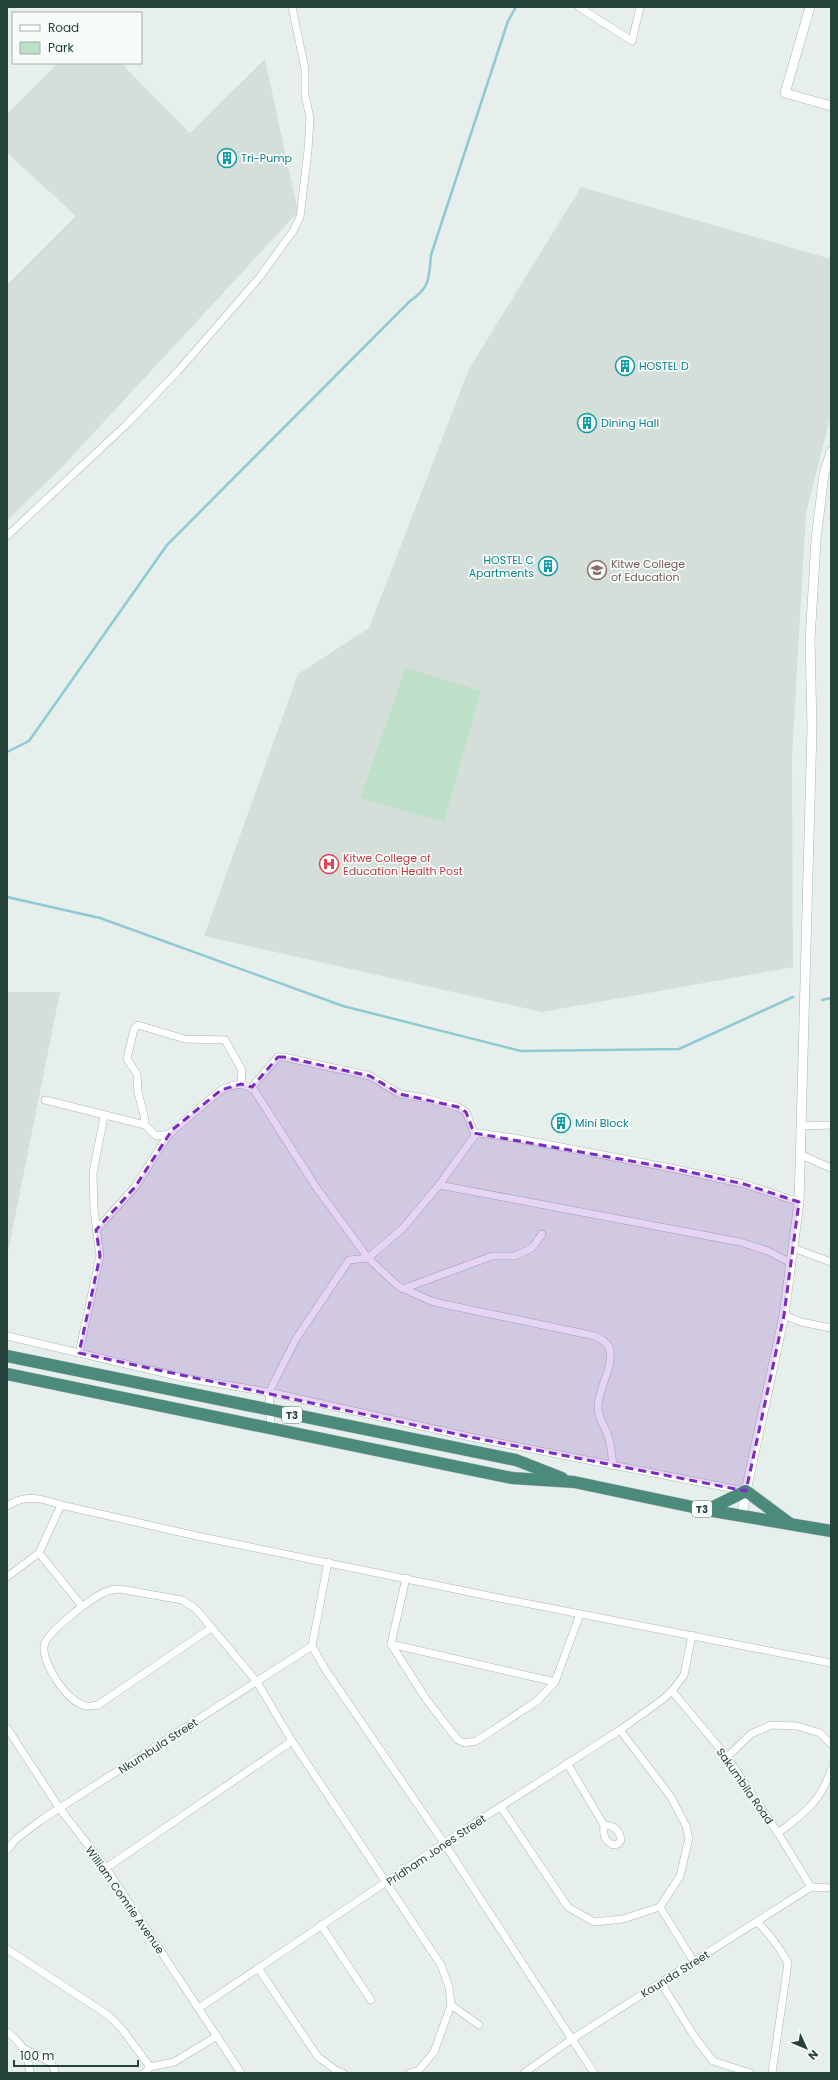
<svg xmlns="http://www.w3.org/2000/svg" width="838" height="2080" viewBox="0 0 838 2080" font-family="Poppins,sans-serif">
	<style>
		.built { fill: #d4dfda }
		.green { fill: #bfe0c8 }
		.lines { fill: none; stroke-linecap: round; stroke-linejoin: round }
		.stream { stroke: #8ec9d4; stroke-width: 2.5 }
		.minor-casing { stroke: #a8b8b2; stroke-width: 8 }
		.tertiary-casing { stroke: #a8b8b2; stroke-width: 10 }
		.trunk-casing { stroke: #c2cac8; stroke-width: 13 }
		.minor { stroke: #fff; stroke-width: 7 }
		.tertiary { stroke: #fff; stroke-width: 9 }
		.trunk { stroke: #4c8a7c; stroke-width: 12 }
		.marked { fill: #7b2cbf; fill-opacity: 0.2; stroke: #7b2cbf; stroke-width: 3; stroke-dasharray: 8 5; stroke-linejoin: round }
		.labels { text-anchor: middle; dominant-baseline: central; stroke-width: 3.5; stroke-linejoin: round; paint-order: stroke }
		.shield { fill: #f7fbf9; stroke: #637a73; stroke-width: 1 }
		.shield-label { font-size: 10px; font-weight: bold; fill: #24423a }
		.culture-label { font-size: 11px; fill: #0d838f; stroke: #f7fbf9; text-anchor: start }
		.education-label { font-size: 11px; fill: #785e54; stroke: #f7fbf9; text-anchor: start }
		.health-label { font-size: 11px; fill: #be3a42; stroke: #f7fbf9; text-anchor: start }
		.street-label { font-size: 11px; fill: #24423a; stroke: #f7fbf9 }
	</style>
	<rect width="100%" height="100%" fill="#e6efeb"/>
	<g class="built">
		<polygon points="265,59 298,212 63,466 7,521 7,285 76,216 7,153 7,114 58,63 121,63 190,133"/>
		<polygon points="581,187 831,259 831,414 806,513 792,757 793,967 542,1012 204,936 298,674 369,628 469,369"/>
		<polygon points="7,992 60,992 7,1257"/>
	</g>
	<polygon class="green" points="406,668 481,691 444,822 360,798"/>
	<g class="lines">
		<g class="stream">
			<path d="M 7,752 L 29,741 L 167,545 L 410,301 C 430,288 429,278 431,255 L 508,21 L 516,7"/>
			<polyline points="7,897 100,918 343,1006 521,1051 679,1049 793,997"/>
			<polyline points="822,1000 831,998"/>
		</g>
		<defs>
			<g id="minor">
				<polyline points="579,7 632,41 640,7"/>
				<polyline points="7,536 127,424 178,371 259,278 293,231 300,217 308,150 310,118 305,95 305,69 292,7"/>
				<polyline points="251,1088 278,1057 284,1057 370,1076 400,1094 423,1098 458,1107 466,1112 475,1135"/>
				<path d="M 45,1100 L 145,1125 L 156,1136 L 169,1134 L 221,1090 C 233,1084 242,1082 254,1090 L 316,1187 L 368,1258 L 398,1286 L 431,1301 L 443,1304 L 595,1336 C 601,1339 609,1343 610,1350 C 613,1370 598,1388 598,1407 C 598,1417 603,1424 607,1433 C 611,1443 612,1455 613,1466"/>
				<polyline points="145,1125 144,1115 138,1093 137,1074 127,1059 134,1029 138,1025 185,1039 225,1040 242,1070 241,1084"/>
				<polyline points="801,1126 831,1125"/>
				<polyline points="801,1155 831,1168"/>
				<polyline points="439,1185 740,1242 768,1251 791,1263"/>
				<polyline points="96,1230 135,1187 169,1134"/>
				<polyline points="793,1248 831,1262"/>
				<polyline points="403,1289 492,1256 515,1256 532,1248 542,1234"/>
				<polyline points="784,1315 801,1322 831,1328"/>
				<polyline points="7,1336 185,1378 269,1392 470,1437 745,1491"/>
				<polyline points="79,1353 100,1256 94,1209 93,1173 104,1116"/>
				<polyline points="271,1429 269,1392 296,1339 349,1260 368,1258 403,1228 439,1185 475,1135 479,1133 514,1138 676,1169 744,1184 799,1202"/>
				<path d="M 7,1506 C 26,1494 41,1498 61,1505 L 197,1536 L 489,1596 L 831,1663"/>
				<polyline points="39,1553 82,1606"/>
				<polyline points="328,1562 312,1646 325,1669 444,1843 594,2073"/>
				<polyline points="7,1577 39,1553 61,1505"/>
				<polyline points="406,1578 391,1644 426,1699 457,1739 464,1743 476,1741 487,1734 537,1701 555,1682 580,1614"/>
				<path d="M 211,1628 L 98,1705 C 94,1705 89,1707 86,1706 C 68,1703 42,1664 44,1646 C 46,1632 92,1598 105,1592 C 110,1590 115,1589 120,1589 L 182,1600 L 196,1609 L 257,1682 L 292,1741 L 441,1965 L 449,1987 L 451,2005 L 434,2052 L 418,2071 L 410,2073"/>
				<polyline points="391,1644 555,1682"/>
				<polyline points="672,1691 727,1757 778,1833 811,1887"/>
				<polyline points="7,1728 60,1809 106,1868 241,2073"/>
				<polyline points="727,1757 751,1734 771,1725 797,1726 820,1733 831,1744"/>
				<path d="M 567,1763 L 604,1825 C 603,1836 604,1840 613,1845 L 618,1844 L 621,1840 C 619,1829 615,1826 604,1825"/>
				<polyline points="501,1807 568,1907 594,1922 623,1919 660,1907 680,1876 689,1838 686,1826 671,1797 620,1730"/>
				<path d="M 778,1833 C 804,1813 820,1803 831,1770"/>
				<polyline points="7,1850 15,1840 41,1820 312,1646"/>
				<polyline points="106,1868 292,1741"/>
				<polyline points="660,1907 694,1962"/>
				<path d="M 757,1922 C 770,1934 779,1947 788,1963 L 772,2073"/>
				<polyline points="321,1925 371,2000"/>
				<polyline points="7,1949 108,2015 122,2029 150,2067"/>
				<polyline points="258,1968 318,2057 337,2071 343,2073"/>
				<polyline points="661,1983 696,2039 713,2061 750,2073"/>
				<polyline points="451,2005 479,2025"/>
				<polyline points="199,2008 444,1843 620,1730 662,1700 672,1691 684,1675 692,1635"/>
				<path d="M 7,2032 C 22,2042 28,2055 30,2073"/>
				<polyline points="23,2048 50,2062 55,2070 54,2073"/>
				<polyline points="144,2073 150,2067 174,2062 217,2036"/>
				<polyline points="524,2073 572,2039 811,1887 831,1888"/>
			</g>
			<g id="tertiary">
				<polyline points="810,7 785,93 831,106"/>
				<polyline points="742,1516 746,1491 784,1315 799,1202 812,728 810,640 816,540 824,474 831,452"/>
			</g>
			<g id="trunk">
				<polyline points="7,1356 516,1460 562,1478"/>
				<polyline points="7,1374 512,1478 574,1482 707,1510 831,1531"/>
				<polyline points="707,1510 746,1491 789,1523"/>
			</g>
		</defs>
		<use href="#minor" class="minor-casing"/>
		<use href="#tertiary" class="tertiary-casing"/>
		<use href="#trunk" class="trunk-casing"/>
		<use href="#minor" class="minor"/>
		<use href="#tertiary" class="tertiary"/>
		<use href="#trunk" class="trunk"/>
	</g>
	<path class="marked" d="M 278,1057 L 284,1057 L 370,1076 L 400,1094 L 458,1107 L 466,1112 L 474,1133 L 676,1169 L 744,1184 L 799,1202 L 784,1315 L 746,1491 L 470,1437 L 79,1353 L 100,1256 L 96,1230 L 135,1187 L 172,1130 L 221,1090 L 241,1084 L 252,1087 Z"/>
	<defs>
		<symbol id="building-ring" viewBox="-11 -11 22 22"><circle r="9.5" fill="#f7fbf9" stroke="#0f9aa8" stroke-width="1.5"/><path d="M-4-6H4V6H1V3H-1V6H-4ZM-2.5-4.3h1.7v1.8h-1.7ZM.8-4.3h1.7v1.8H.8ZM-2.5-1h1.7V.8h-1.7ZM.8-1h1.7V.8H.8Z" fill="#0f9aa8"/></symbol>
		<symbol id="university-ring" viewBox="-11 -11 22 22"><circle r="9.5" fill="#f7fbf9" stroke="#8d6e63" stroke-width="1.5"/><path d="M0-5L7-2L0 1L-7-2ZM-4 1L0 2.5L4 1V4Q0 6-4 4Z" fill="#8d6e63"/></symbol>
		<symbol id="hospital-ring" viewBox="-11 -11 22 22"><circle r="9.5" fill="#f7fbf9" stroke="#e0444e" stroke-width="1.5"/><path d="M-5-5h3v3.5h4V-5h3V5h-3V1.5h-4V5h-3Z" fill="#e0444e"/></symbol>
	</defs>
	<g fill-rule="evenodd">
		<use href="#building-ring" x="216" y="147" width="22" height="22"/>
		<use href="#building-ring" x="614" y="355" width="22" height="22"/>
		<use href="#building-ring" x="576" y="412" width="22" height="22"/>
		<use href="#building-ring" x="537" y="555" width="22" height="22"/>
		<use href="#university-ring" x="586" y="559" width="22" height="22"/>
		<use href="#hospital-ring" x="318" y="853" width="22" height="22"/>
		<use href="#building-ring" x="550" y="1112" width="22" height="22"/>
	</g>
	<g class="labels">
		<g class="shield">
			<rect x="282" y="1407" width="20" height="16" rx="3"/>
			<rect x="692" y="1501" width="20" height="16" rx="3"/>
		</g>
		<g class="shield-label">
			<text x="292" y="1415">T3</text>
			<text x="702" y="1509">T3</text>
		</g>
		<g class="culture-label">
			<text x="241" y="158">Tri-Pump</text>
			<text x="639" y="366">HOSTEL D</text>
			<text x="601" y="423">Dining Hall</text>
			<text x="534" y="560" text-anchor="end">HOSTEL C<tspan x="534" dy="13">Apartments</tspan></text>
			<text x="575" y="1123">Mini Block</text>
		</g>
		<g class="education-label">
			<text x="611" y="564">Kitwe College<tspan x="611" dy="13">of Education</tspan></text>
		</g>
		<g class="health-label">
			<text x="343" y="858">Kitwe College of<tspan x="343" dy="13">Education Health Post</tspan></text>
		</g>
		<g class="street-label">
			<text transform="translate(158 1746) rotate(-33)">Nkumbula Street</text>
			<text transform="translate(745 1786) rotate(55)">Sakumbila Road</text>
			<text transform="translate(436 1850) rotate(-34)">Pridham Jones Street</text>
			<text transform="translate(125 1900) rotate(55)">William Comrie Avenue</text>
			<text transform="translate(675 1974) rotate(-32)">Kaunda Street</text>
		</g>
	</g>
	<rect width="838" height="2080" fill="none" stroke="#24423a" stroke-width="16"/>
	<rect x="12" y="12" width="130" height="52" fill="#f7fbf9" stroke="#a3b1ad"/>
	<rect x="20" y="25" width="20" height="6" fill="#ffffff" stroke="#a3b1ad"/>
	<text x="48" y="32" font-size="12" fill="#24423a">Road</text>
	<rect x="20" y="42" width="20" height="12" fill="#bfe0c8" stroke="#a3b1ad"/>
	<text x="48" y="52" font-size="12" fill="#24423a">Park</text>
	<g transform="translate(806 2048) rotate(134)" stroke="#f7fbf9" stroke-width="3" paint-order="stroke">
	<path d="M0-3L7 15L0 10L-7 15Z" fill="#24423a"/>
	<text y="-6" font-size="11" font-weight="bold" text-anchor="middle" fill="#24423a">N</text>
	</g>
	<path d="M14 2060v6h124v-6" fill="none" stroke="#24423a" stroke-width="2"/>
	<text x="20" y="2060" font-size="12" fill="#24423a" stroke="#f7fbf9" stroke-width="3" paint-order="stroke">100 m</text>
</svg>
